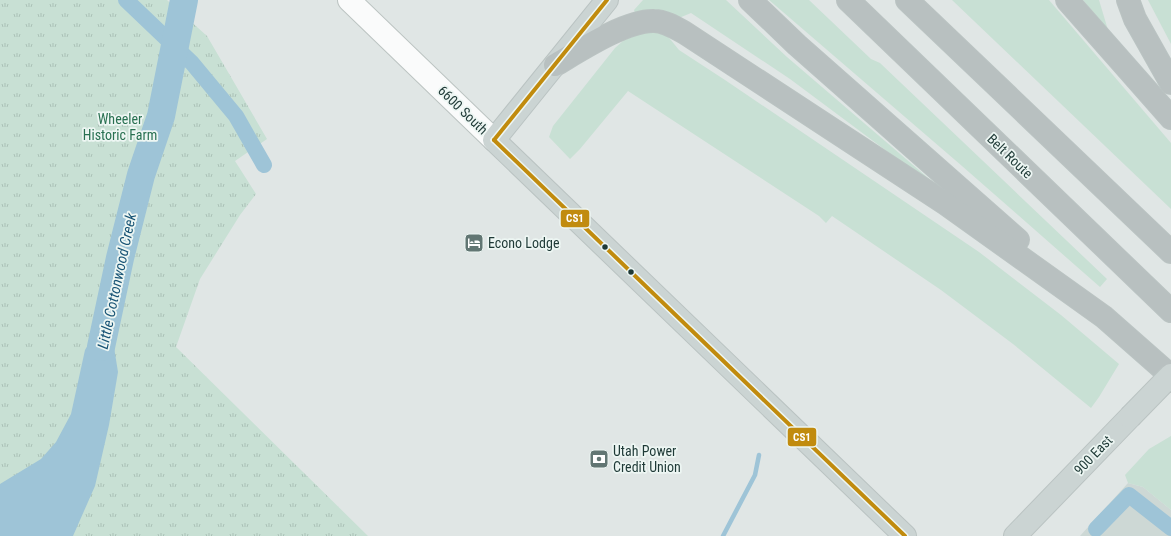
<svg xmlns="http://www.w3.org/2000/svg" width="1171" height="536" viewBox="0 0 1171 536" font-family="'Roboto Condensed',sans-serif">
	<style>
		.built { fill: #cdd8d5 }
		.grass { fill: #c8e0d4 }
		.park { fill: url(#park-tufts) }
		.water { fill: #9ec4d7 }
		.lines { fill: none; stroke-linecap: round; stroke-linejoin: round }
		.stream { stroke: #9ec4d7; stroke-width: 4.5 }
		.canal { stroke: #9ec4d7; stroke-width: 16 }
		.river { stroke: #9ec4d7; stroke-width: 28 }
		.secondary-casing { stroke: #bcc4c2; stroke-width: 24 }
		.primary-casing { stroke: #bac3c2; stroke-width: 24 }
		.motorway-casing { stroke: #bac3c2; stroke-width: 24 }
		.secondary { stroke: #fafbfb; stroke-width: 22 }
		.primary { stroke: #cbd4d3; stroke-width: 22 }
		.motorway { stroke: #b8c0c0; stroke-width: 22 }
		.primary-bridge-casing { stroke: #bac3c2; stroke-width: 24; stroke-linecap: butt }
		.primary-bridge { stroke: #cbd4d3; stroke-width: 22 }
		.bus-1-casing { stroke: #edf6f3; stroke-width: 7 }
		.bus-1 { stroke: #c18b0e; stroke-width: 4 }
		.bus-dot { fill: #1e3936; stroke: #edf6f3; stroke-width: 1.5 }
		.labels { text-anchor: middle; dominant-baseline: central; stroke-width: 3.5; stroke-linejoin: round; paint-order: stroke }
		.street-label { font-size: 14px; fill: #1e3936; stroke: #edf6f3 }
		.park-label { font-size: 14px; fill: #287051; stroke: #edf6f3 }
		.poi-label { font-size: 14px; fill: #1e3936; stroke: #edf6f3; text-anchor: start }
		.water-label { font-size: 15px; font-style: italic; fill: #185475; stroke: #edf6f3 }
		.line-badge { stroke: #edf6f3; stroke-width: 1.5 }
		.badge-label { font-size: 11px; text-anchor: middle; font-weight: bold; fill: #fff }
	</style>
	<defs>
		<pattern id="park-tufts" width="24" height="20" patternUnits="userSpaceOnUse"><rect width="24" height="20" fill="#c8e0d4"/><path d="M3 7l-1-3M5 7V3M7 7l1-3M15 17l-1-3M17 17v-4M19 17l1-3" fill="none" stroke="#abc1b7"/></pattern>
	</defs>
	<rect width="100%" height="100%" fill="#e0e6e5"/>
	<polygon class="built" points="1128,483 1143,487 1171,510 1171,536 1080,536"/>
	<g class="grass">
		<polygon points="643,0 726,0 787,57 948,195 947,196 790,79 691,13 679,18 635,13 634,10"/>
		<polygon points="769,0 809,0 871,59 880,63 1107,279 1100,287 962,166"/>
		<polygon points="952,0 1049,0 1171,143 1171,209"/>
		<polygon points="1083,0 1099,0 1108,30"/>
		<polygon points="1148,0 1171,0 1171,44"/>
		<polygon points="646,32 657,32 666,34 679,50 725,80 979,252 1061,315 1119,364 1099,397 1091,408 1013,344 941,290 832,216 826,223 819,216 628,91 580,149 570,159 549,137 553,126 615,48 624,40"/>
		<polygon points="1171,436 1171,510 1143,487 1128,483 1125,475 1149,449"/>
	</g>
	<polygon class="park" points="0,0 167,0 207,36 267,139 235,161 256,194 240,215 200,279 176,347 368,536 0,536"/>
	<polygon class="water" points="108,310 118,372 109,425 95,486 73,536 0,536 0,484 41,459 56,442 71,414 85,350"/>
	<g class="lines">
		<polyline class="stream" points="723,536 755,475 759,455"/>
		<g class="canal">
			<polyline points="126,0 192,63 236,116 264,165"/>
			<polyline points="1096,529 1129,495 1171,528"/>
		</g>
		<polyline class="river" points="101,347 120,258 141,175 161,116 184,0"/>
		<defs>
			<polyline id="secondary" points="349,0 494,140"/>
			<g id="primary">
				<polyline points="607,0 494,140 905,536"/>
				<polyline points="1015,536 1130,417"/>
			</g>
			<g id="motorway">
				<polyline points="750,0 797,45 1018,240"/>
				<polyline points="848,0 1171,311"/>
				<polyline points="907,0 1171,252"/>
				<polyline points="1067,0 1171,118"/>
				<polyline points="1128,0 1135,19 1171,83"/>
				<path d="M 555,65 C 579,51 626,20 654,21 C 665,21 676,28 685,33 L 946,204 L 1104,317 L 1171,376"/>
			</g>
		</defs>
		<use href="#secondary" class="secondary-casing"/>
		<use href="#primary" class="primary-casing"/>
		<use href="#motorway" class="motorway-casing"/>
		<use href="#secondary" class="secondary"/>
		<use href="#primary" class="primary"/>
		<use href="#motorway" class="motorway"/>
		<defs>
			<polyline id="primary-bridge" points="1130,417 1171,375"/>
		</defs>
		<use href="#primary-bridge" class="primary-bridge-casing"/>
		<use href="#primary-bridge" class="primary-bridge"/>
		<defs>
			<g id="bus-1">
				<polyline points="494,140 905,536"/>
				<polyline points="494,140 607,0"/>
			</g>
		</defs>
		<use href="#bus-1" class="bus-1-casing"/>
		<use href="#bus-1" class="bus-1"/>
	</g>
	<defs>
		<symbol id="hotel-square" viewBox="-11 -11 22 22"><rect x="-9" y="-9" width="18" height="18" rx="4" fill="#627673" stroke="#edf6f3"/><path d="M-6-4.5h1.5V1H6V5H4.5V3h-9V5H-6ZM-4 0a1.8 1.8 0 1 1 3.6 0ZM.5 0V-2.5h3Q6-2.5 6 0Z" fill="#fff"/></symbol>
		<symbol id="bank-square" viewBox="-11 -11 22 22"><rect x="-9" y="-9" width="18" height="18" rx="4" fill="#627673" stroke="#edf6f3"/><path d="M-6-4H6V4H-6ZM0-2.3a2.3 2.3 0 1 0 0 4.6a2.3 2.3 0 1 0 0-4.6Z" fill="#fff"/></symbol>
	</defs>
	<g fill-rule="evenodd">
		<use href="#hotel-square" x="463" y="232" width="22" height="22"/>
		<use href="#bank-square" x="588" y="448" width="22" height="22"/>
	</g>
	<g class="bus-dot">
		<circle cx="605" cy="247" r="3.5"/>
		<circle cx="631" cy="272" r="3.5"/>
	</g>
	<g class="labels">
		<g class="street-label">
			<text transform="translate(463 110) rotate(44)">6600 South</text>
			<text transform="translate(1010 156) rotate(44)">Belt Route</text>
			<text transform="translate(1093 455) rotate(-46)">900 East</text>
		</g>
		<g class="park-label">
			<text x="120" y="119">Wheeler<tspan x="120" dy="16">Historic Farm</tspan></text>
		</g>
		<g class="poi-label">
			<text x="488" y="243">Econo Lodge</text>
			<text x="613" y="451">Utah Power<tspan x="613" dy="16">Credit Union</tspan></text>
		</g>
		<g class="water-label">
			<text transform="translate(117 281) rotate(-78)">Little Cottonwood Creek</text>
		</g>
	</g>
	<g class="line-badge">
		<rect x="560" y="209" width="30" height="19" rx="4" fill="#c18b0e"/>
		<rect x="787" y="427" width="30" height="20" rx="4" fill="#c18b0e"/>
	</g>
	<g class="badge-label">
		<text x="575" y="222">CS1</text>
		<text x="802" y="441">CS1</text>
	</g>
</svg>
